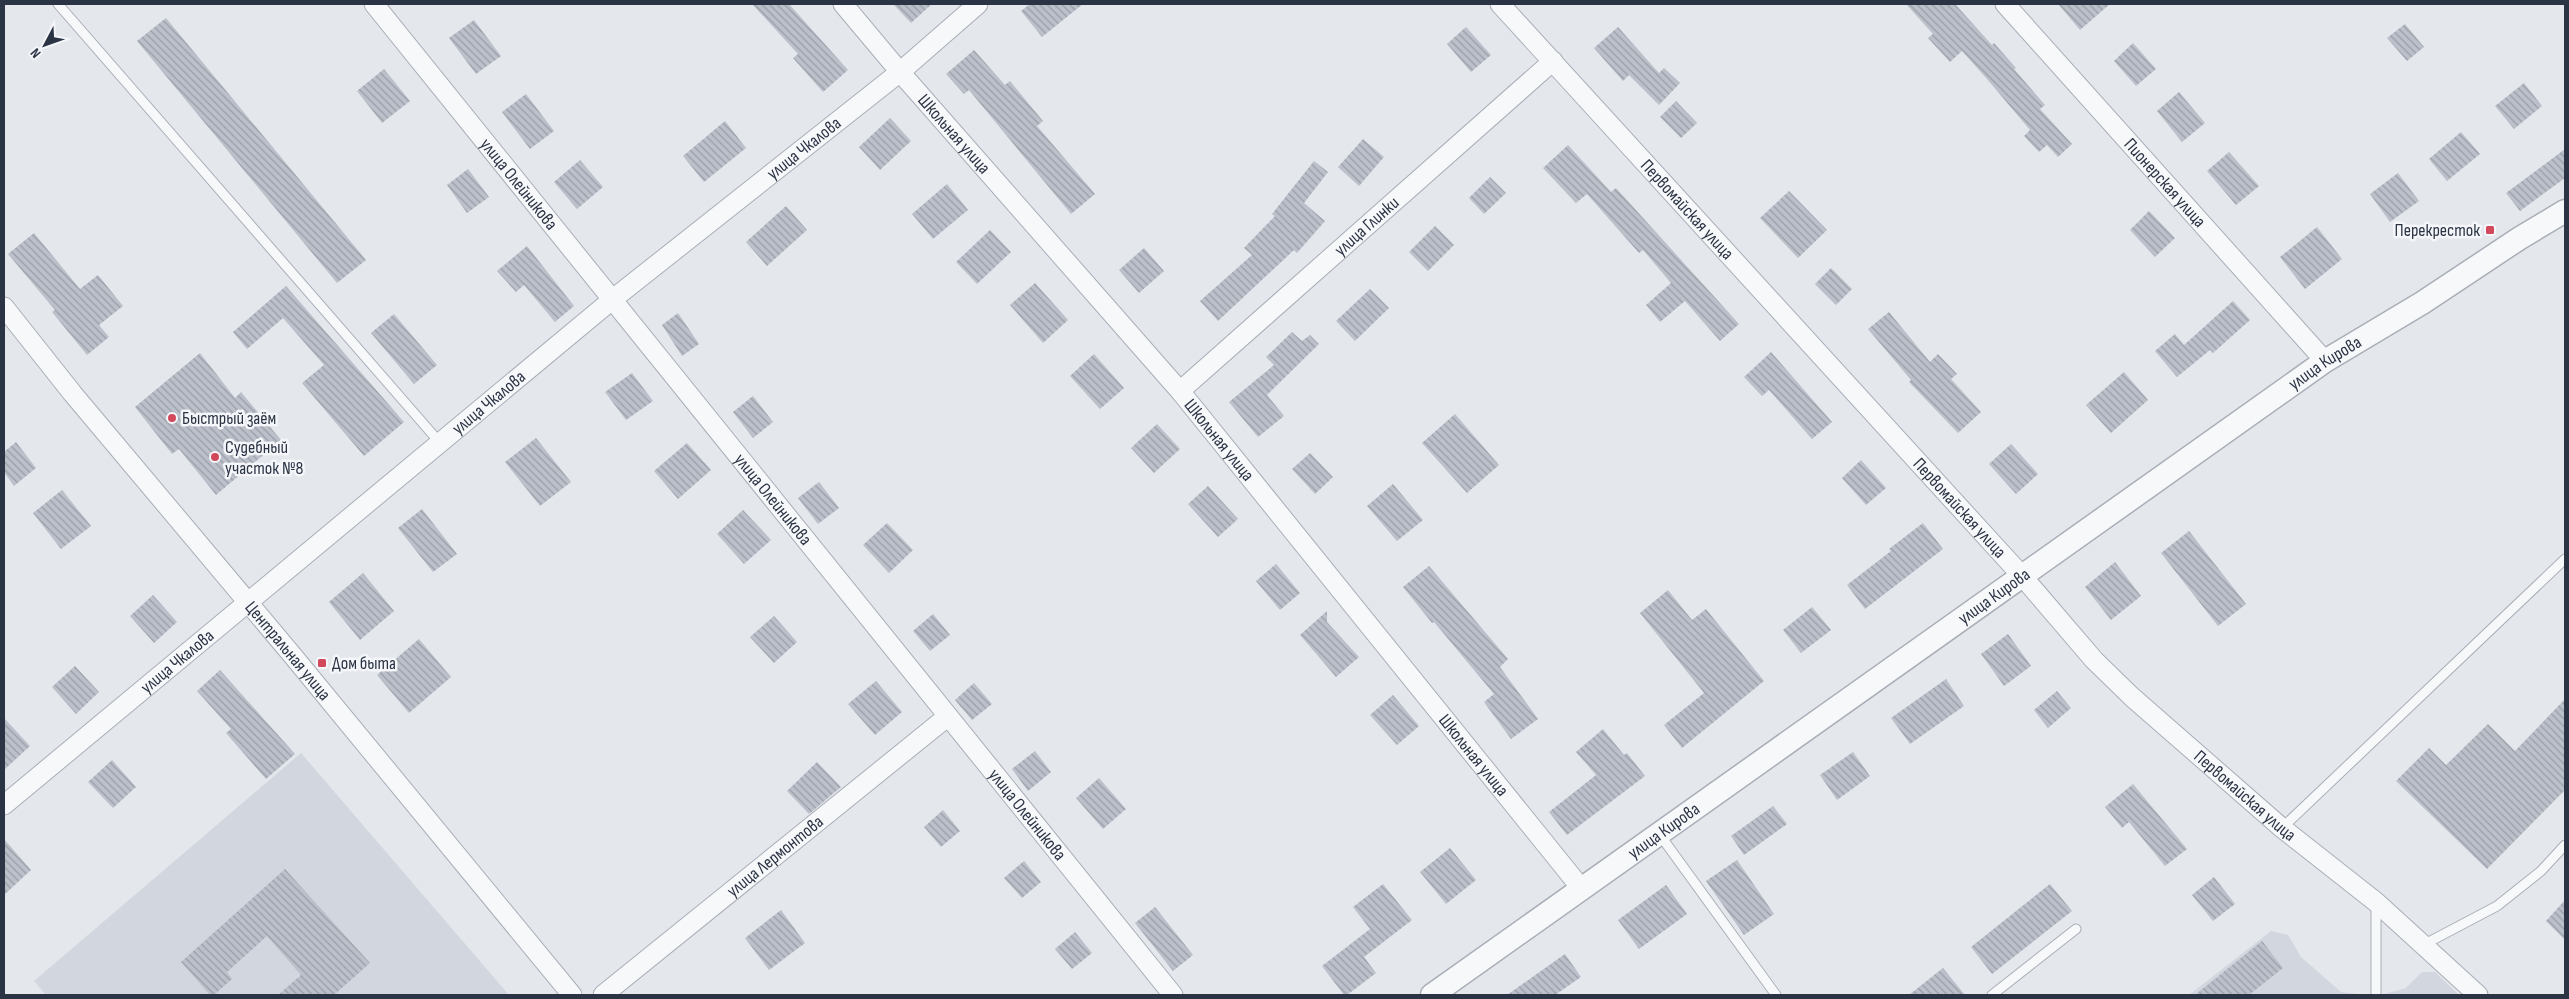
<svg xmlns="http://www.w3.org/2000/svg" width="2569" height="999" viewBox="0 0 2569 999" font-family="'Sofia Sans Condensed',sans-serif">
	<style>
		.built { fill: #d2d6de }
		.building { fill: url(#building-back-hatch) }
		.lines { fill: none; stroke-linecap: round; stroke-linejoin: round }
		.service-casing { stroke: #a9aeb7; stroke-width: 11 }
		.minor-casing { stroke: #a9aeb7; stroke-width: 21 }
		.tertiary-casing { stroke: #a9aeb7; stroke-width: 25 }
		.service { stroke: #f7f8fa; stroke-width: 9 }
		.minor { stroke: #f7f8fa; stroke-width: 19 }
		.tertiary { stroke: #f7f8fa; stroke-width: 22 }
		.poi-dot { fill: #d1495b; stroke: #f4f6f9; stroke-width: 2 }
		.labels { text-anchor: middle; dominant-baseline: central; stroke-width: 5; stroke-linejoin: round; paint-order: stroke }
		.street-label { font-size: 18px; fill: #2b3445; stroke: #f4f6f9 }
		.poi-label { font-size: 18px; fill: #2b3445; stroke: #f4f6f9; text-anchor: start }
	</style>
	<defs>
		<pattern id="building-back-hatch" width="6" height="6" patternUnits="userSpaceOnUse" patternTransform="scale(1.25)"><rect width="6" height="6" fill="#bbc0ca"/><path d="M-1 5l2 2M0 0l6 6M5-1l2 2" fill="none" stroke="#989da6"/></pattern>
	</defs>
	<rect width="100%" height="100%" fill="#e4e7ec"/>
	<g class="built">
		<polygon points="301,753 509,995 46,995 34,981"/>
		<polygon points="2271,931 2288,935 2301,957 2341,992 2366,995 2189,995"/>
		<polygon points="2422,972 2435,972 2459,995 2381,995 2406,988"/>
	</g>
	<g class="building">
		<polygon points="752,4 789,4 848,70 823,92 793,58 798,54"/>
		<polygon points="893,4 932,4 911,23"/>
		<polygon points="1030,4 1083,4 1042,37 1021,11"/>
		<polygon points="1906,4 1955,4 1992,45 1994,43 2016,68 2014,69 2045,105 2040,109 2072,144 2058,157 2047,145 2039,152 2024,136 2030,130 1987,79 1962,51 1950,62 1928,38 1933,34"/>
		<polygon points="2058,4 2110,4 2080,30"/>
		<polygon points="166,18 366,260 337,283 137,41"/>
		<polygon points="474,20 501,56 476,74 449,38"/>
		<polygon points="2405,24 2424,47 2407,61 2387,38"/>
		<polygon points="1466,27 1491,55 1471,72 1447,44"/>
		<polygon points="1618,27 1659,73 1664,68 1680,83 1659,105 1629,75 1623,81 1594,48"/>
		<polygon points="2133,43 2156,69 2136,86 2114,61"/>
		<polygon points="974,50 1005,85 1010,81 1043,121 1037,126 1095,194 1071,214 969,90 964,94 946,74"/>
		<polygon points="384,69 410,101 382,123 357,91"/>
		<polygon points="2524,83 2542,106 2514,129 2495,106"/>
		<polygon points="2179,92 2205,123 2182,142 2157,111"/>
		<polygon points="526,94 554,131 530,149 502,112"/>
		<polygon points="1676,101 1697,123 1681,138 1660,117"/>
		<polygon points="890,118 911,141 880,170 859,147"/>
		<polygon points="725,121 746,148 704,182 683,156"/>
		<polygon points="2461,132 2480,154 2447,181 2429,159"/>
		<polygon points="1363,139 1384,157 1359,186 1338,167"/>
		<polygon points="1568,145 1611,192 1616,188 1739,324 1720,341 1685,301 1660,322 1646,305 1671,283 1643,250 1639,253 1587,194 1576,203 1543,168"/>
		<polygon points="2565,149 2565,178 2520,211 2506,193"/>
		<polygon points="2229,152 2259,186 2236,205 2207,171"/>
		<polygon points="580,160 603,187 577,209 554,182"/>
		<polygon points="1314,161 1328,172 1304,203 1325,221 1297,253 1294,250 1218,321 1200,301 1252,255 1244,248 1275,216 1272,214"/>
		<polygon points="468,169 489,197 467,213 447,185"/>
		<polygon points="2398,173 2419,201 2390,222 2370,194"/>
		<polygon points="1490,177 1506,193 1484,214 1469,198"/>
		<polygon points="947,184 968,210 933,239 912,214"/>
		<polygon points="1789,191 1827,230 1798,258 1760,218"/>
		<polygon points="786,206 807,230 767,266 746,242"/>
		<polygon points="2149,211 2175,238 2155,257 2130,230"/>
		<polygon points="1435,226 1454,245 1428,271 1409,252"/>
		<polygon points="2317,227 2342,259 2305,289 2280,257"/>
		<polygon points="990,230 1011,252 977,284 956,262"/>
		<polygon points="34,233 80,289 98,275 123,306 99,325 109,337 87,355 52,312 55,310 8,254"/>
		<polygon points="527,246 574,306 555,322 524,285 516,292 497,271"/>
		<polygon points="1144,248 1164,271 1139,293 1119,270"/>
		<polygon points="1831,268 1852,289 1836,305 1815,284"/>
		<polygon points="1035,283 1068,320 1043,343 1010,305"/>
		<polygon points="286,286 404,422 364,456 302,383 324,365 283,318 247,349 233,332"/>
		<polygon points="1370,289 1389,308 1355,341 1336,321"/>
		<polygon points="2233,301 2250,320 2213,353 2210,350 2177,377 2155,351 2175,334 2184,345"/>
		<polygon points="1889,312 1930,362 1938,354 1957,374 1951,379 1981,412 1958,433 1909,382 1911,380 1868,329"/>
		<polygon points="678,313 699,344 682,356 662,325"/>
		<polygon points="394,314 437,365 414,384 371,333"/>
		<polygon points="1292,332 1302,341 1310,335 1319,344 1267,395 1284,416 1258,437 1229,402 1274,365 1266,357"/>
		<polygon points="1771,352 1832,422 1812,439 1769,390 1762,396 1744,377"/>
		<polygon points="200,353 235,398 241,392 281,440 216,495 179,449 172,454 135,407"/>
		<polygon points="1094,354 1124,388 1100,409 1070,376"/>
		<polygon points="2124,372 2148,400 2111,433 2086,405"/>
		<polygon points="632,373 653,401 626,420 605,392"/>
		<polygon points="753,396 773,422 753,438 733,412"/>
		<polygon points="1455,414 1499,465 1467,493 1422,443"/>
		<polygon points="1157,424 1180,449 1154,473 1131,448"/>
		<polygon points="536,438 571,482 540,506 505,462"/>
		<polygon points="16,442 36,468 14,486 4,472 4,452"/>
		<polygon points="687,443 711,470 678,499 654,471"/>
		<polygon points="2011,444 2038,474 2016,494 1989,464"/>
		<polygon points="1310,453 1333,477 1315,494 1292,469"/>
		<polygon points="1861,460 1886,488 1866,505 1842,478"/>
		<polygon points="819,482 839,508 818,524 798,498"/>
		<polygon points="1393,484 1423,520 1397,541 1367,506"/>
		<polygon points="1208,486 1238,519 1218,537 1188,504"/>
		<polygon points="62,490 91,526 61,549 33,513"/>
		<polygon points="422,509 457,554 433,572 398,528"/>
		<polygon points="743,510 771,540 744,564 717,534"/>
		<polygon points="887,523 913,550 889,573 863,545"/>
		<polygon points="1923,523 1943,549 1865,609 1847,585 1891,551 1889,549"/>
		<polygon points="2189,531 2246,604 2218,626 2161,553"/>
		<polygon points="2115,562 2141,596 2111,620 2085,587"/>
		<polygon points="1276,564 1300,593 1280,610 1256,581"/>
		<polygon points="1429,566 1508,659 1500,667 1538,719 1511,739 1484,702 1494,694 1434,622 1432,623 1403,587"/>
		<polygon points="363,573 394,611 360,640 329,602"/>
		<polygon points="1668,590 1692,620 1706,609 1764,681 1682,748 1664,725 1704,693 1640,613"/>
		<polygon points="153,595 177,622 154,643 130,616"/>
		<polygon points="1812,607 1831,630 1801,653 1783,630"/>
		<polygon points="1327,611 1327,622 1359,657 1336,677 1300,635"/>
		<polygon points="933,614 950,635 930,651 913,631"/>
		<polygon points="774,616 797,642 774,663 750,637"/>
		<polygon points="2008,634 2031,666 2004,686 1981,654"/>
		<polygon points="419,639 451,677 409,713 377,675"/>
		<polygon points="75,666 99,692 76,714 52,687"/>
		<polygon points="220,670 295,754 266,779 226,733 231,729 197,691"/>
		<polygon points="1946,679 1964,706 1910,744 1891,718"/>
		<polygon points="876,681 902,712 875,735 848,704"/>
		<polygon points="974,683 992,704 972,720 955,700"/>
		<polygon points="2057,691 2071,708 2048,728 2034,710"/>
		<polygon points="1393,695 1419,726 1397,745 1370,715"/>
		<polygon points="2565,699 2565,790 2487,869 2396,781 2429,748 2446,765 2488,724 2515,751"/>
		<polygon points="4,718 30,746 4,770"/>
		<polygon points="1603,729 1624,755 1627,753 1645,776 1567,835 1549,812 1596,775 1576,752"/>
		<polygon points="1035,751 1051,772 1028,791 1012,769"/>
		<polygon points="1853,752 1870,776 1837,800 1820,775"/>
		<polygon points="112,760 136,787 113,808 88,782"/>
		<polygon points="817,762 841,787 809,814 787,791"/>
		<polygon points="1099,778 1126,809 1103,829 1076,798"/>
		<polygon points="2133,784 2187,849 2165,866 2129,822 2122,828 2105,807"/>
		<polygon points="1773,806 1787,824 1744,855 1731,836"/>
		<polygon points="943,810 960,831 941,847 924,827"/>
		<polygon points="4,839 31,870 4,895"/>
		<polygon points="1450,848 1476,880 1446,904 1420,872"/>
		<polygon points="1737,860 1774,914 1744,935 1706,881"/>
		<polygon points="1024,861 1041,882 1022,898 1004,878"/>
		<polygon points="285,869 370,963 334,995 278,995 301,975 267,936 227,972 232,979 214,995 210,995 181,962"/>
		<polygon points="2214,877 2235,904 2213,921 2192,895"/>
		<polygon points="1383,884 1412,920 1364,957 1376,973 1347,995 1344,995 1322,966 1370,929 1353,907"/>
		<polygon points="2050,884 2072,911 1992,974 1971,947"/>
		<polygon points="1666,885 1687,914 1639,949 1618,920"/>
		<polygon points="2565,900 2565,940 2546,921"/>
		<polygon points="1155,907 1193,955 1173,971 1135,923"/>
		<polygon points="781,910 805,943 769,970 745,938"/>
		<polygon points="1075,932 1092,953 1072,969 1055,949"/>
		<polygon points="2262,941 2283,968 2249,995 2195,995"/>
		<polygon points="1565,954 1581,977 1555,995 1507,995"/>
		<polygon points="1943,968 1965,995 1909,995"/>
	</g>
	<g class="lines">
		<defs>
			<g id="service">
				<polyline points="58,4 441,444"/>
				<polyline points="2282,828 2565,559"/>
				<polyline points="1660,835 1776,995"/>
				<polyline points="2423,945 2497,906 2541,871 2565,845"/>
				<polyline points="1992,995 2076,929"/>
				<polyline points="2376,995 2376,905"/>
			</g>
			<g id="minor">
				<path id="s1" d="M 374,4 L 1173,995"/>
				<path id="s2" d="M 843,4 L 900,72 L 1180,391 L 1581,888"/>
				<path id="s3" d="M 1500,4 L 2023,577 L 2094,660 L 2132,697 L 2282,828 L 2376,902 L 2478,995"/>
				<path id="s4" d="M 2005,4 L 2325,361"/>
				<path id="s5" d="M 4,307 L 73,394 L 293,656 L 572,995"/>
				<path id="s6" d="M 1180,391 L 1553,61"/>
				<path id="s7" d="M 4,805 L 613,299 L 900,72 L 978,4"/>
				<path id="s8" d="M 603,995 L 947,717"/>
			</g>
			<g id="tertiary">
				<path id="s9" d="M 1432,995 L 2325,361 L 2422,303 L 2520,238 L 2565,211"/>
			</g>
		</defs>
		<use href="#service" class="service-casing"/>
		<use href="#minor" class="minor-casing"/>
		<use href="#tertiary" class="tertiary-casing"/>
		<use href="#service" class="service"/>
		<use href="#minor" class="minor"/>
		<use href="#tertiary" class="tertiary"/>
	</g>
	<g class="poi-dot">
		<rect x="2485" y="225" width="10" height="10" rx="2.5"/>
		<circle cx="172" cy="418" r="5"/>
		<circle cx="215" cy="457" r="5"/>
		<rect x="317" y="658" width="10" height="10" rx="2.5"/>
	</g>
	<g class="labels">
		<g class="street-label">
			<text stroke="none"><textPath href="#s2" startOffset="171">Школьная улица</textPath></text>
			<text stroke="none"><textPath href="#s7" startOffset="1035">улица Чкалова</textPath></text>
			<text stroke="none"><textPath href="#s4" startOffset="240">Пионерская улица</textPath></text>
			<text stroke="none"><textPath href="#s1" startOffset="231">улица Олейникова</textPath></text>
			<text stroke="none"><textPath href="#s3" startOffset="278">Первомайская улица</textPath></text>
			<text stroke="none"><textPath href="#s6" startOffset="249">улица Глинки</textPath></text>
			<text stroke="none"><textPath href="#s9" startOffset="1094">улица Кирова</textPath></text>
			<text stroke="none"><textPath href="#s7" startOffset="630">улица Чкалова</textPath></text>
			<text stroke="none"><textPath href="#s2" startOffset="576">Школьная улица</textPath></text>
			<text stroke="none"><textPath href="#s1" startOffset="636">улица Олейникова</textPath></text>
			<text stroke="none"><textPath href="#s3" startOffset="682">Первомайская улица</textPath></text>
			<text stroke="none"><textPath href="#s9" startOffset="689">улица Кирова</textPath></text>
			<text stroke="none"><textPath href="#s5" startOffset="446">Центральная улица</textPath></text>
			<text stroke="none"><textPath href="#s7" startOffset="225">улица Чкалова</textPath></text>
			<text stroke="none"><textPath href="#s2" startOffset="981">Школьная улица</textPath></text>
			<text stroke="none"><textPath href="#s3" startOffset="1088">Первомайская улица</textPath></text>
			<text stroke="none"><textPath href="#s1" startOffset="1041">улица Олейникова</textPath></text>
			<text stroke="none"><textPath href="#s9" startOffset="284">улица Кирова</textPath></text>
			<text stroke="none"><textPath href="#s8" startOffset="221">улица Лермонтова</textPath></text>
		</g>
		<g class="poi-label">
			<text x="2480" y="230" text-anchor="end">Перекресток</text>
			<text x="182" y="418">Быстрый заём</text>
			<text x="225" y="447">Судебный<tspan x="225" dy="21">участок №8</tspan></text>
			<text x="332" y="663">Дом быта</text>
		</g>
	</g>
	<rect width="2569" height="999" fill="none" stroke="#2b3445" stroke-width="10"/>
	<g transform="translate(45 45) rotate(229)" stroke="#f4f6f9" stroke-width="4" paint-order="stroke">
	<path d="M0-4L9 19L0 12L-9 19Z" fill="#2b3445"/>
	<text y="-8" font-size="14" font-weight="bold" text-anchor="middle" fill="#2b3445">N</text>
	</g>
</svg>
